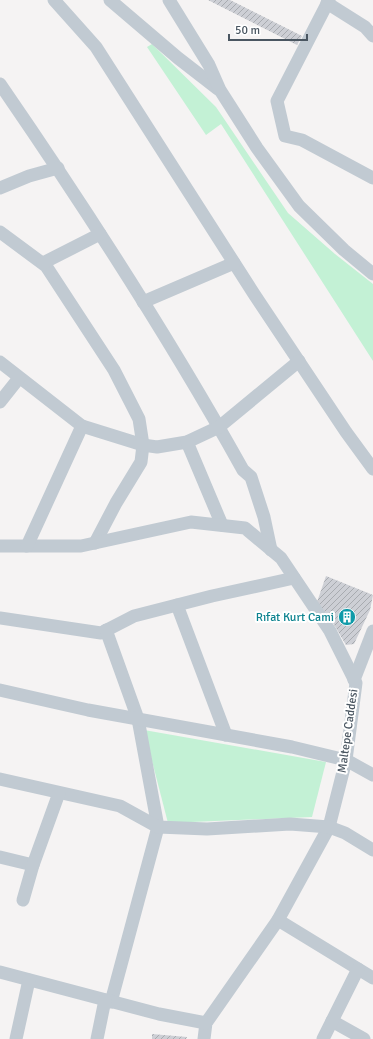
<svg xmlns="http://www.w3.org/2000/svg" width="373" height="1039" viewBox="0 0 373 1039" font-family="Signika,sans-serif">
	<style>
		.grass { fill: #c3f1d5 }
		.building { fill: url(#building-hatch) }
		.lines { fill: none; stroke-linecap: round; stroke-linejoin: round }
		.minor { stroke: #c1cad2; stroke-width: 13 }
		.labels { text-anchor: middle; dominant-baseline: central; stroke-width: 4; stroke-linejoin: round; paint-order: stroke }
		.culture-label { font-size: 12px; fill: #0d838f; stroke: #fff; text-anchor: end }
		.street-label { font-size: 12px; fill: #4a5661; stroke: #fff }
	</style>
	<defs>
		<pattern id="building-hatch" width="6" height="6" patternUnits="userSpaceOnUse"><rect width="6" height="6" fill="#cdcfd5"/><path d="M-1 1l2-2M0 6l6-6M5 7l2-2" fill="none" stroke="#a8abb0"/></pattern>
	</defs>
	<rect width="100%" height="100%" fill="#f5f3f3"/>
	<g class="grass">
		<polygon points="152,44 216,107 288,213 335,254 373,284 373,361 221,124 206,135 147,47"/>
		<polygon points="144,730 326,762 312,817 168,823"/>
	</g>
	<g class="building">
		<polygon points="208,0 230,0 302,36 297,45"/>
		<polygon points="326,576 373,595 370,610 354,644 346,645 333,623 317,602"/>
		<polygon points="152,1034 187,1037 186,1039 152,1039"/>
	</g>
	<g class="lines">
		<g class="minor">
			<polyline points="54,0 96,47 254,294 346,432 373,469"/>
			<polyline points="110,0 178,58 218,89"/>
			<polyline points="169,0 209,65 220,90 257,148 299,206 344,250 373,274"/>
			<polyline points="329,0 277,101 285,136 302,140 373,178"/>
			<polyline points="327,3 365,27 373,36"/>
			<path d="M 0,84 C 86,209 169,337 243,470 L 251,477 L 264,517 L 271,550"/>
			<polyline points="0,188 29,176 58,168"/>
			<polyline points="0,232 46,266 114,370 139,419 143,445 141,462 116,503 95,543"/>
			<polyline points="43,263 100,234"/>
			<polyline points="143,302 234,263"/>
			<polyline points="0,362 82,426 143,445 157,447 187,442 219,427 299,361"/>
			<polyline points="0,402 19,378"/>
			<polyline points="187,442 222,525"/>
			<polyline points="0,546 81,546 191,522 245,528 281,558 330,631 356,683 346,760 329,827 278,920 206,1023 204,1039"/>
			<polyline points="27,546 82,426"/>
			<polyline points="177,605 226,735"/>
			<polyline points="0,618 101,633 134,616 212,596 294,578"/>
			<polyline points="106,630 138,719 158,827 111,1002"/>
			<polyline points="354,680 373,631"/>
			<polyline points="0,690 88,710 292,747 346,760 373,775"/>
			<polyline points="0,779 120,806 158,827 207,829 290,824 329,827 345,833 373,850"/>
			<polyline points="0,857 33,865"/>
			<polyline points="23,900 33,865 59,793"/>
			<polyline points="278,920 373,978"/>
			<polyline points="0,972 159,1014 206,1023"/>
			<polyline points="332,1021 364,1039"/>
			<polyline points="16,1039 29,980"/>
			<polyline points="97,1039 105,1000"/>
			<polyline points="323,1039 358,969"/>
		</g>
	</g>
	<defs>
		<symbol id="building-disc" viewBox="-11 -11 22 22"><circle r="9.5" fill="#0f9aa8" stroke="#fff"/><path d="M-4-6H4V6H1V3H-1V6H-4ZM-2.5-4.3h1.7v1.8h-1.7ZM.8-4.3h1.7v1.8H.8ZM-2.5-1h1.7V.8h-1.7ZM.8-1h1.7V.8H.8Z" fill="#fff"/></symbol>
	</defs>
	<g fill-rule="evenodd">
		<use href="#building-disc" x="337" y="607" width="20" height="20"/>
	</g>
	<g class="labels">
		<g class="culture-label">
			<text x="334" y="617">Rıfat Kurt Cami</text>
		</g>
		<g class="street-label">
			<text transform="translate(348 731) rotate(-82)">Maltepe Caddesi</text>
		</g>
	</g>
	<path d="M229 34v6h78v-6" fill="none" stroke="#4a5661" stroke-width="2"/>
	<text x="235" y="34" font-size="12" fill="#4a5661" stroke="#ffffff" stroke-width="3" paint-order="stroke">50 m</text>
</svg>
